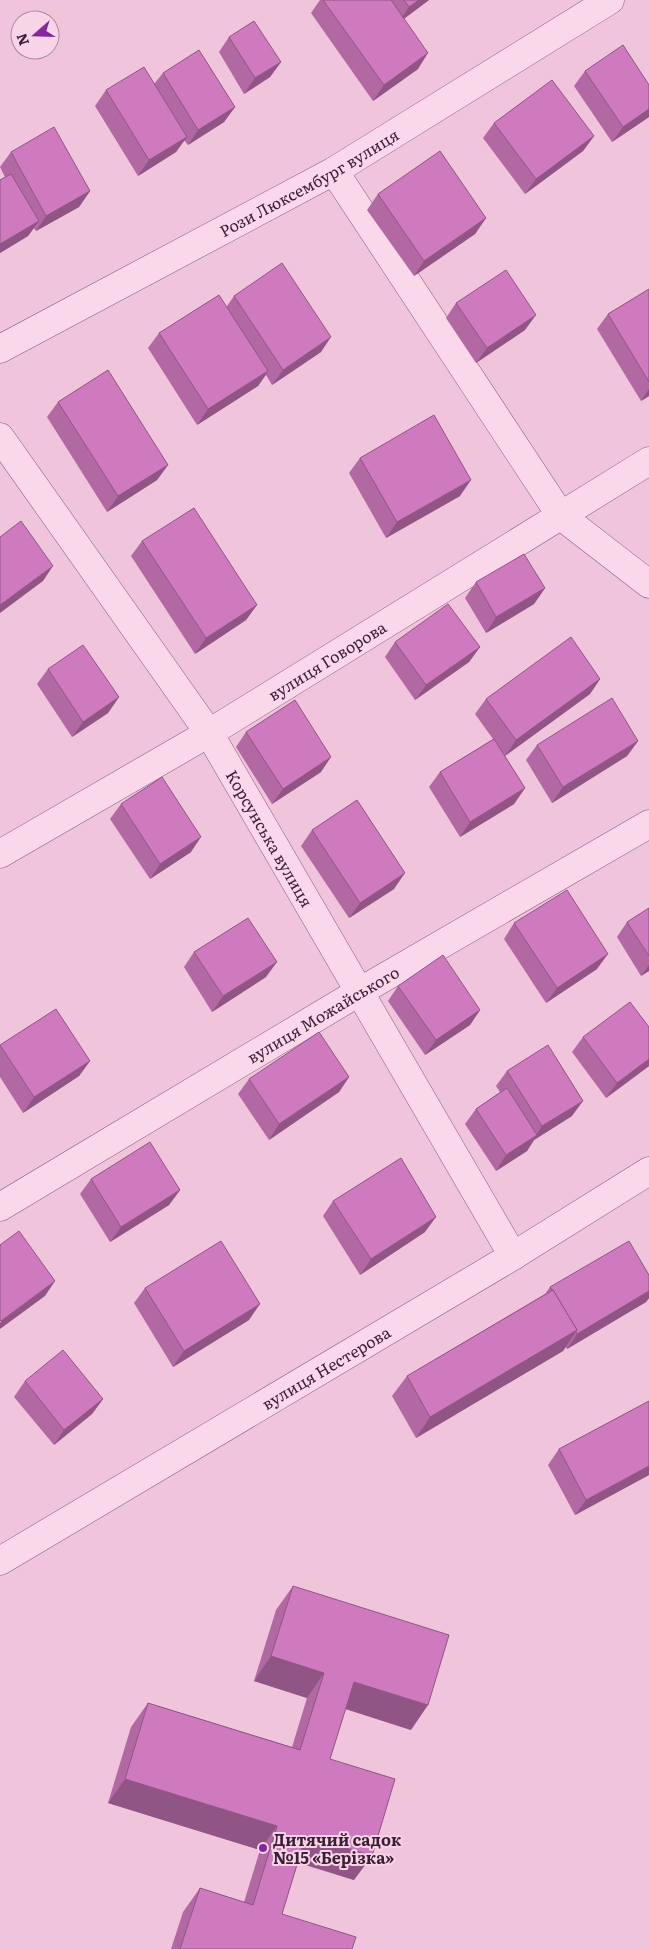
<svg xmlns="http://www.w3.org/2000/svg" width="649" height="1949" viewBox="0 0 649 1949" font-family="Literata,serif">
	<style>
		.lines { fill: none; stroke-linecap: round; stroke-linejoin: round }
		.minor-casing { stroke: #8b5a7c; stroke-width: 29 }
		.minor { stroke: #fad8ea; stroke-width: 28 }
		.wall { fill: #b268a3 }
		.shaded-wall { fill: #915585 }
		.building { fill: #cf79be; stroke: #915585 }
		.poi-dot { fill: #82289c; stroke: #f7d5e6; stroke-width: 2 }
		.labels { text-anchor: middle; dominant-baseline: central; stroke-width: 4; stroke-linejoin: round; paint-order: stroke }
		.street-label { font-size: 16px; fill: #3b1e33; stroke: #f7d5e6 }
		.poi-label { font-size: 16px; font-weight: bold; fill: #3b1e33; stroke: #f7d5e6; text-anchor: start }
	</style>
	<rect width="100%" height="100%" fill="#f0c5db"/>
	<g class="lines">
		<defs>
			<g id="minor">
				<polyline points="334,171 561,516 649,584"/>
				<path id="s1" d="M 0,349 L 334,171 L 610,0"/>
				<path id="s2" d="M 0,437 L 209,733 L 513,1256"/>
				<path id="s3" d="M 0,854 L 209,733 L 649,461"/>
				<path id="s4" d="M 0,1207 L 359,992 L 649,824"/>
				<path id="s5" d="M 0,1561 L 513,1256 L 649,1171"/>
			</g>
		</defs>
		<use href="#minor" class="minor-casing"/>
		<use href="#minor" class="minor"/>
	</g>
	<g class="wall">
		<polygon points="320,0 429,0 404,19 418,69 373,101 311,13"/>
		<polygon points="229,37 281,62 270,77 244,94 219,52"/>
		<polygon points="585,71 649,85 649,117 612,142 574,86"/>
		<polygon points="163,73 235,107 224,122 188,145 184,140 176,152 138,176 95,106 106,90 154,84"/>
		<polygon points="494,123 594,136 583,151 525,194 483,138"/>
		<polygon points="11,152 90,191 79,207 36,231 34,228 28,236 0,253 0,180 5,177 0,167"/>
		<polygon points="378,194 486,218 475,234 414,276 367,210"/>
		<polygon points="649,289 649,396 641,401 597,329 608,314"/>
		<polygon points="234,296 321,352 272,385 266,375 258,386 197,425 148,348 159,333 227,306"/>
		<polygon points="456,303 525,330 476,363 446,318"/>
		<polygon points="58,402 168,465 157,480 107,512 47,417"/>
		<polygon points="360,458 460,496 386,538 349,473"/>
		<polygon points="142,541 257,605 246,620 195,654 131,556"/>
		<polygon points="476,582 545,588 534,604 486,633 465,598"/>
		<polygon points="395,642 480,647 469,662 415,700 385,657"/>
		<polygon points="48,669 119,697 108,713 72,737 37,684"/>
		<polygon points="600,679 590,694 505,756 525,788 514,804 460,837 429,787 440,772 493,739 475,714 486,699"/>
		<polygon points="246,732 321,772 272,804 236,747"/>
		<polygon points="638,741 627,756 552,803 526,760 537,745"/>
		<polygon points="121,804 191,852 150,879 110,819"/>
		<polygon points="312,830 394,889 349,918 301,846"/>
		<polygon points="649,908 649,971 641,976 617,937 627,922"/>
		<polygon points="514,923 597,969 546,1003 504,939"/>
		<polygon points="194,952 266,977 212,1012 184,967"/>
		<polygon points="398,986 480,1010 470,1025 425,1055 388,1001"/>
		<polygon points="583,1037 649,1066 606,1098 572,1052"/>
		<polygon points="0,1045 90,1061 79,1076 23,1113 0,1077"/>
		<polygon points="507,1071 572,1116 534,1140 527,1151 496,1171 465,1124 476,1109 500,1092 496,1086"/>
		<polygon points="349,1077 339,1092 269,1140 238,1094 249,1079"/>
		<polygon points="91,1179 180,1190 169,1205 110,1242 80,1194"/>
		<polygon points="333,1201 425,1232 360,1275 323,1216"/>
		<polygon points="649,1275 649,1298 646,1302 567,1349 566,1347 563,1351 416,1438 392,1396 407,1376 545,1294 550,1287"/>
		<polygon points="145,1288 249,1320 173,1367 134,1303"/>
		<polygon points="25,1381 103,1399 92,1414 54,1445 14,1397"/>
		<polygon points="649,1401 649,1475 575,1515 548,1465 559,1449"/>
		<polygon points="293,1586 411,1730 345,1709 330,1759 354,1880 298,1862 282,1914 352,1949 171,1949 183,1912 200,1888 244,1902 260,1850 108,1803 131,1727 148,1703 292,1747 307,1698 254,1681 276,1610"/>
	</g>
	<g class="shaded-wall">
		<polygon points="419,0 429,0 398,23 409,7"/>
		<polygon points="428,53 418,69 373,101 384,85"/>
		<polygon points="281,62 270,77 244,94 255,78"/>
		<polygon points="235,107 224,122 188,145 198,130"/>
		<polygon points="649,109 649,117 612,142 623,127"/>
		<polygon points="594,136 583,151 525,194 536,179"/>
		<polygon points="187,137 176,152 138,176 149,160"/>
		<polygon points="90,191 79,207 36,231 46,216"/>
		<polygon points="486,218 475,234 414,276 424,261"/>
		<polygon points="39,221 28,236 0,253 0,244"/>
		<polygon points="536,315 525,330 476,363 487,348"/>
		<polygon points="331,337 321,352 272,385 283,370"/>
		<polygon points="268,371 258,386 197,425 208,409"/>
		<polygon points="649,389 649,396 641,401"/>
		<polygon points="168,465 157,480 107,512 118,496"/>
		<polygon points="471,480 460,496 386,538 397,522"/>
		<polygon points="53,566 43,581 0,613 0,605"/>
		<polygon points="545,588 534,604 486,633 496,617"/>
		<polygon points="257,605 246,620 195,654 206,638"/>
		<polygon points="480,647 469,662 415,700 426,685"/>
		<polygon points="600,679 590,694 505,756 516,740"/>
		<polygon points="119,697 108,713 72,737 83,722"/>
		<polygon points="638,741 627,756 552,803 563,787"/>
		<polygon points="331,757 321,772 272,804 283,789"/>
		<polygon points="525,788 514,804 460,837 470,822"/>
		<polygon points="201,837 191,852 150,879 160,864"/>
		<polygon points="405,873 394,889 349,918 360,903"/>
		<polygon points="608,954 597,969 546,1003 557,988"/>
		<polygon points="277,962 266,977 212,1012 223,996"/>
		<polygon points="649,965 649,971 641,976"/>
		<polygon points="480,1010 470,1025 425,1055 436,1040"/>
		<polygon points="649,1059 649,1066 606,1098 617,1083"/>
		<polygon points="90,1061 79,1076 23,1113 34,1097"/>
		<polygon points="349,1077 339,1092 269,1140 279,1124"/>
		<polygon points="583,1101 572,1116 534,1140 527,1151 496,1171 506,1155 535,1137 542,1126"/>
		<polygon points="180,1190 169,1205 110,1242 121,1227"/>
		<polygon points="436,1217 425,1232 360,1275 371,1259"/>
		<polygon points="55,1281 45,1296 0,1329 0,1323 1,1321"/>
		<polygon points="649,1291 649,1298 646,1302 567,1349 577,1334"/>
		<polygon points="260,1304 249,1320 173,1367 184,1351"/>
		<polygon points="577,1330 563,1351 416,1438 430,1417"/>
		<polygon points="103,1399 92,1414 54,1445 64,1430"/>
		<polygon points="649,1466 649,1475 575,1515 586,1500"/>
		<polygon points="271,1656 324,1673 307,1698 254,1681"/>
		<polygon points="354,1682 428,1705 411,1730 337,1706"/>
		<polygon points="125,1779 277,1826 260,1850 108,1803"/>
		<polygon points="306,1835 372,1856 354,1880 289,1860"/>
	</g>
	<g class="building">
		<polygon points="323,0 391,0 428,53 384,85"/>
		<polygon points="404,0 419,0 409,7"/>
		<polygon points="254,21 281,62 255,78 229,37"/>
		<polygon points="623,45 649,85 649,109 623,127 585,71"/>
		<polygon points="199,50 235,107 198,130 163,73"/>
		<polygon points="144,67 187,137 149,160 106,90"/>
		<polygon points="552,80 594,136 536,179 494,123"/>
		<polygon points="54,127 90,191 46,216 11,152"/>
		<polygon points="440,151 486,218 424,261 378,194"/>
		<polygon points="11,174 39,221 0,244 0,180"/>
		<polygon points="282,263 331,337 283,370 234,296"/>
		<polygon points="506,270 536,315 487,348 456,303"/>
		<polygon points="649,289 649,382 608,314"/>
		<polygon points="219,295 268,371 208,409 159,333"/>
		<polygon points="108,370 168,465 118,496 58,402"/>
		<polygon points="434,415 471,480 397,522 360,458"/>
		<polygon points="194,508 257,605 206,638 142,541"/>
		<polygon points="21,521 53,566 0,605 0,537"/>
		<polygon points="524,554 545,588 496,617 476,582"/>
		<polygon points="448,604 480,647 426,685 395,642"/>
		<polygon points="571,637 600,679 516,740 486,699"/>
		<polygon points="83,645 119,697 83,722 48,669"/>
		<polygon points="612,698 638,741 563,787 537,745"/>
		<polygon points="295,700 331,757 283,789 246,732"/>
		<polygon points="494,739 525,788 470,822 440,772"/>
		<polygon points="162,777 201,837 160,864 121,804"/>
		<polygon points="357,800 405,873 360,903 312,830"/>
		<polygon points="567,890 608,954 557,988 514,923"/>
		<polygon points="649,908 649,956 627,922"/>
		<polygon points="248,918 277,962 223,996 194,952"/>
		<polygon points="443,955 480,1010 436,1040 398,986"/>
		<polygon points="630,1002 649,1027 649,1059 617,1083 583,1037"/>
		<polygon points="56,1009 90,1061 34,1097 0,1045"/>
		<polygon points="319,1032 349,1077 279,1124 249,1079"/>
		<polygon points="548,1045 583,1101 542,1126 507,1071"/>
		<polygon points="507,1088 537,1135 506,1155 476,1109"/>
		<polygon points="150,1142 180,1190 121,1227 91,1179"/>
		<polygon points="401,1158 436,1217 371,1259 333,1201"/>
		<polygon points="19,1231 55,1281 1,1321 0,1320 0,1245"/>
		<polygon points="221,1241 260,1304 184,1351 145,1288"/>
		<polygon points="629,1241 649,1275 649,1291 577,1334 576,1332 577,1330 553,1290 552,1290 550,1287"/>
		<polygon points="553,1290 577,1330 430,1417 407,1376"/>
		<polygon points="63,1350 103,1399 64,1430 25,1381"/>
		<polygon points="649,1401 649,1466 586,1500 559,1449"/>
		<polygon points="293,1586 449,1635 428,1705 354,1682 330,1759 395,1779 372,1856 306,1835 282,1914 356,1937 352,1949 180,1949 200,1888 253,1905 277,1826 125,1779 148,1703 300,1750 324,1673 271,1656"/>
	</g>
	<circle class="poi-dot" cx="263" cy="1848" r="5"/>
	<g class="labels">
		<g class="street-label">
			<text stroke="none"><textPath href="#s1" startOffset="351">Рози Люксембург вулиця</textPath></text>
			<text stroke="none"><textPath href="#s3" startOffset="380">вулиця Говорова</textPath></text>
			<text stroke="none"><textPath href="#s2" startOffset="484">Корсунська вулиця</textPath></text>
			<text stroke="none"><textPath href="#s4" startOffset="376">вулиця Можайського</textPath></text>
			<text stroke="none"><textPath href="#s5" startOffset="379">вулиця Нестерова</textPath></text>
		</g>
		<g class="poi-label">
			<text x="273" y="1839">Дитячий садок<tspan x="273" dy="18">№15 «Берізка»</tspan></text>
		</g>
	</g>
	<g transform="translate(35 35) rotate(250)"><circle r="24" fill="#f7d5e6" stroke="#ac8c9e"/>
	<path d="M0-4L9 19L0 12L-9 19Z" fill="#82289c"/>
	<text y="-8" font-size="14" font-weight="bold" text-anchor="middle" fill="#3b1e33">N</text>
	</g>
</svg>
